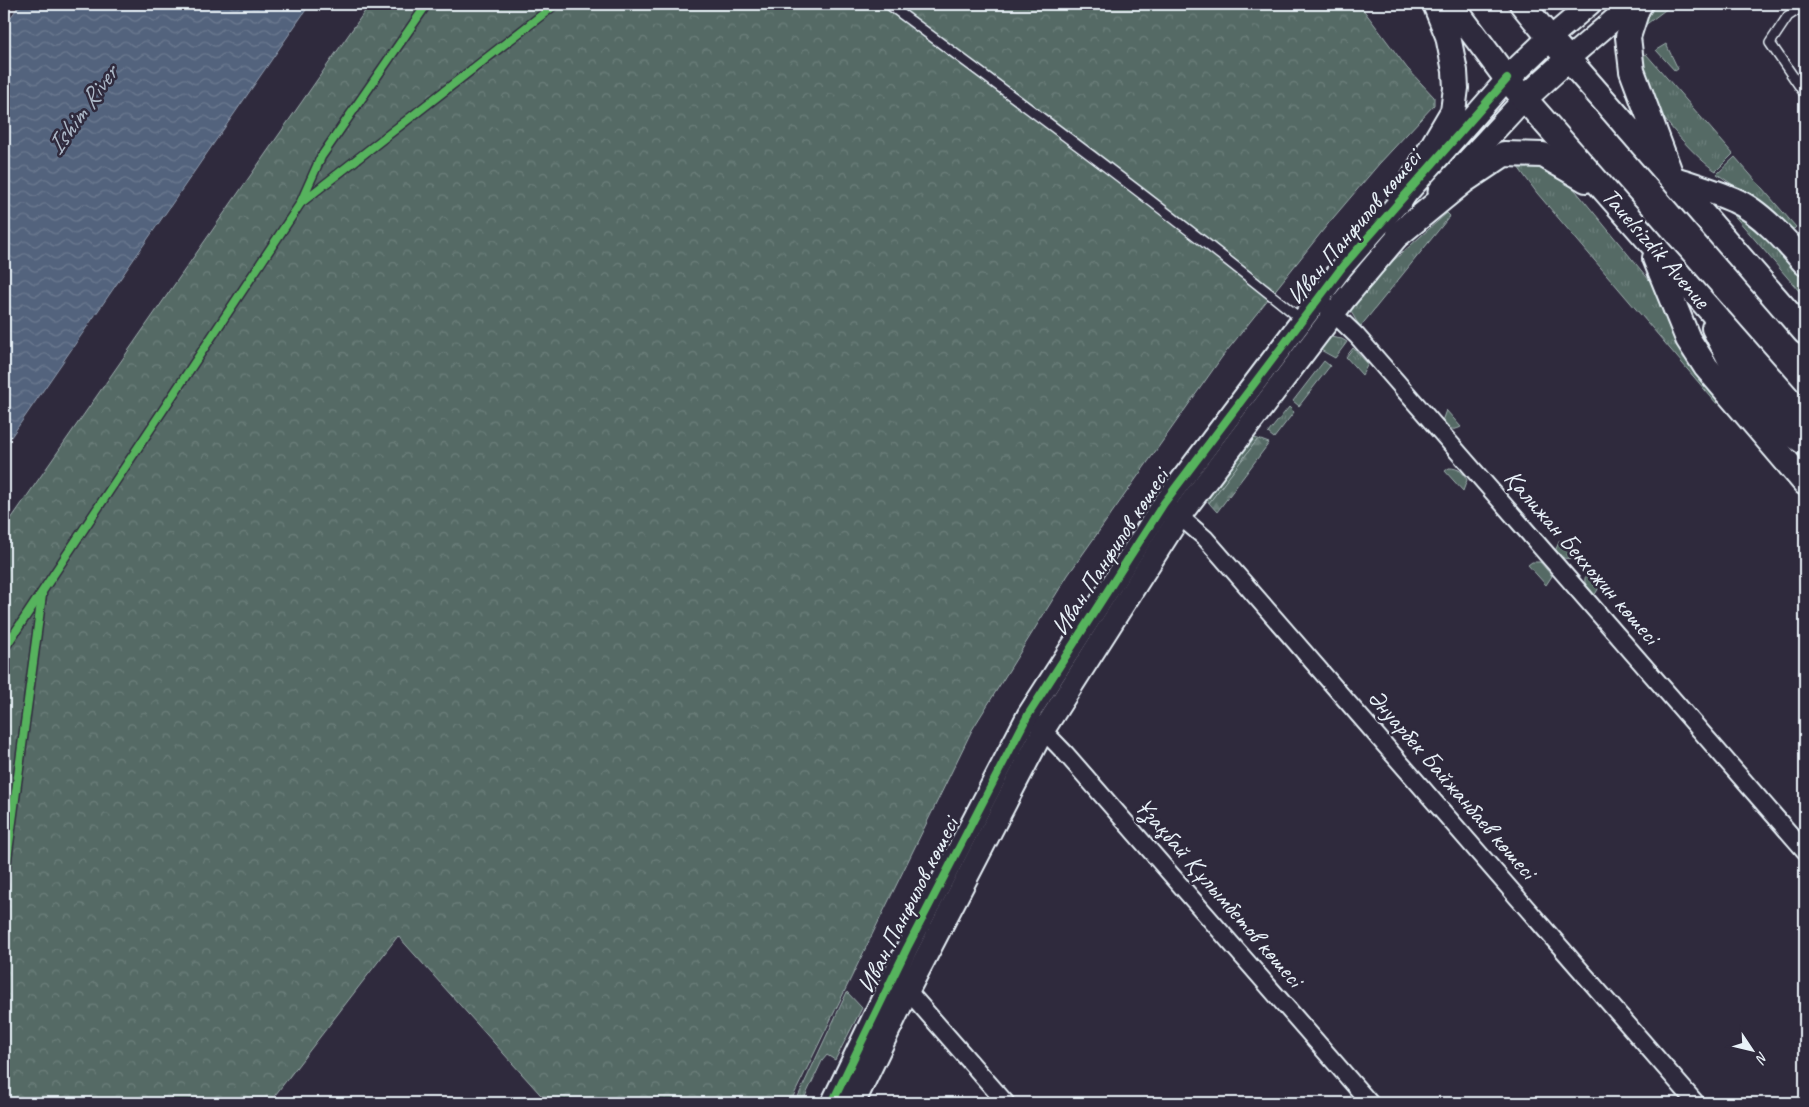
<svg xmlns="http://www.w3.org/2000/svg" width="1809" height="1107" viewBox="0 0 1809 1107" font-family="Caveat,sans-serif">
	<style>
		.grass { fill: url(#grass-tufts); stroke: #9eaeae }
		.forest { fill: url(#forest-firs); stroke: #9eaeae }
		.park { fill: url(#park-crowns); stroke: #9eaeae }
		.water { fill: url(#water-waves); stroke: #8f9cae }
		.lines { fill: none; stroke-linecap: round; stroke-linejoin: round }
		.service-casing { stroke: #e8f1f8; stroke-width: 12 }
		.minor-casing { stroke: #e8f1f8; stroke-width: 20 }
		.tertiary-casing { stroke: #e8f1f8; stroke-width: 25 }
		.secondary-casing { stroke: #e8f1f8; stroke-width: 28 }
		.service { stroke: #2f2a3d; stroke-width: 9 }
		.minor { stroke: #2f2a3d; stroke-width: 16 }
		.tertiary { stroke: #2f2a3d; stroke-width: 21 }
		.secondary { stroke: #2f2a3d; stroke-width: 24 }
		.cycleway-casing { stroke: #2f2a3d; stroke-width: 11 }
		.cycleway { stroke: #56b35d; stroke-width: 8 }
		.labels { text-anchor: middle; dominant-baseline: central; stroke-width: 5; stroke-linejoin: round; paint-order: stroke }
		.street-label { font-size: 25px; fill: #e8f1f8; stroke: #2f2a3d }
		.water-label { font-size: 26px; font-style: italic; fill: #acb8c7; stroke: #2f2a3d }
	</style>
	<defs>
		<pattern id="grass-tufts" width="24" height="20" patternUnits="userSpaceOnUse" patternTransform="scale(1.25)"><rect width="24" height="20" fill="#556a65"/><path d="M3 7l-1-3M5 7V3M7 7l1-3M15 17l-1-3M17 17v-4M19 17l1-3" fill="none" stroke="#6d807c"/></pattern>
		<pattern id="forest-firs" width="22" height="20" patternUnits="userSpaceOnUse" patternTransform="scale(1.25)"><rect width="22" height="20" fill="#556a65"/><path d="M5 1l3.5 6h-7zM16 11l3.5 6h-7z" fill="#6d807c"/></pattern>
		<pattern id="park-crowns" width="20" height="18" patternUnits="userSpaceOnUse" patternTransform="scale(1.25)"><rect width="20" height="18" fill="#556a65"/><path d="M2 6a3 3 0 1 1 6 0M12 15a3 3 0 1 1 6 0" fill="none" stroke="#6d807c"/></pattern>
		<pattern id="water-waves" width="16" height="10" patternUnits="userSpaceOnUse" patternTransform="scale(1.25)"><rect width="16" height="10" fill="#53637d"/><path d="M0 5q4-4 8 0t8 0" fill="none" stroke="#6c7a90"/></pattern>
	</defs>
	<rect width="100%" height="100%" fill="#2f2a3d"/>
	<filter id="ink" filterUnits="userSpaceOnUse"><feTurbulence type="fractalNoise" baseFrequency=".02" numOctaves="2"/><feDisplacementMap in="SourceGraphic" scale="10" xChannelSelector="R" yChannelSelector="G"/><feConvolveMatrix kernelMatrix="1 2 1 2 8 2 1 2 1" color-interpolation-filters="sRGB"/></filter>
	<g filter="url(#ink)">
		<g class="grass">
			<polygon points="1656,4 1673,4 1644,26 1645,22"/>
			<polygon points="1666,44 1678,69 1675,71 1656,50"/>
			<path d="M 1646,54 L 1733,154 L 1716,171 C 1699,161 1660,118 1652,99 C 1647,86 1644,72 1639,58 Z"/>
			<polygon points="1735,157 1796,227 1794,229 1789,227 1775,213 1717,174"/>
			<polygon points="1540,166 1559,176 1576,191 1650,281 1692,366 1719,398 1717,404 1537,193 1518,167"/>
			<polygon points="1726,206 1763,232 1805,279 1805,298"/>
			<polygon points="1447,213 1450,216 1360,327 1350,310 1385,268"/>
			<polygon points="1330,337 1342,339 1347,342 1335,358 1317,348 1323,341"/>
			<polygon points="1353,348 1368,364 1362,375 1346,357"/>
			<polygon points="1324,361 1330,366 1299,406 1293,401"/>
			<polygon points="1289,407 1294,412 1274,438 1268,433"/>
			<path d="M 1446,410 L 1461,427 C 1452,432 1448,428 1442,421 Z"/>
			<polygon points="1249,437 1258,439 1209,503 1205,495"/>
			<path d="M 1449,468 C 1459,468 1463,472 1467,480 L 1463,491 L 1445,471 Z"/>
			<path d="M 1560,540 L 1576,557 C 1567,560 1561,559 1555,551 Z"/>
			<polygon points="1532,562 1540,562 1552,576 1546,585 1528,565"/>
			<path d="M 1587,571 L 1600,586 L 1594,596 C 1586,586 1582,584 1587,571 Z"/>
			<polygon points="847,992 862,1008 835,1060 827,1055 822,1061 802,1103 795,1103"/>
		</g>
		<polygon class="forest" points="1258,439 1269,443 1217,512 1209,503"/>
		<polygon class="park" points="370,4 1359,4 1407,68 1434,97 1434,105 1379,164 1328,224 1222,357 1068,575 972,730 790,1103 548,1103 398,936 269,1103 4,1103 4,529"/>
		<polygon class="water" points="20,4 310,4 4,447 4,27"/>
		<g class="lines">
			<defs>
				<g id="service">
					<path d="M 888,4 C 1027,107 1167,210 1302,320"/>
					<polyline points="1805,5 1788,16 1770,43 1805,94"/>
				</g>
				<g id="minor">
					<polyline points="1327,307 1357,336 1805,851"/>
					<polyline points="1171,509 1205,538 1696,1103"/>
					<polyline points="1037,724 1066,754 1370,1103"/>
					<polyline points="902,985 908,991 1006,1103"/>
				</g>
				<g id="tertiary">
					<polyline points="1550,38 1590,4"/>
					<polyline points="1568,59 1632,4"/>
					<polyline points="1439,191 1524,99"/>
					<polyline points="832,1103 907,948 1028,715 1164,503 1343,266 1507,79"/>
					<polyline points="854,1103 908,991 1043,731 1180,516 1345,299 1411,221"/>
				</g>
				<g id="secondary">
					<polyline points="1451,4 1507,79 1805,418"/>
					<polyline points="1522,4 1549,37 1805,332"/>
					<path d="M 1640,4 L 1637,9 L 1628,37 L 1632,71 L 1672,178 C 1692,185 1714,191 1734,200 C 1760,211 1787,242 1805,263"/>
					<polyline points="1507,79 1550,38"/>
					<polyline points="1524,99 1568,59"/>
					<polyline points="1400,201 1453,111 1456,88 1455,71 1448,36 1435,4"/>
					<polyline points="1399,234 1465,180 1504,154 1543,155 1586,180"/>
					<polyline points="1655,258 1688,339 1706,367 1805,483"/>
					<polyline points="1714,328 1735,369 1792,434 1805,443"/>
				</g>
			</defs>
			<use href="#service" class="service-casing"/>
			<use href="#minor" class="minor-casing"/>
			<use href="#tertiary" class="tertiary-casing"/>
			<use href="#secondary" class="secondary-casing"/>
			<use href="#service" class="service"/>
			<use href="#minor" class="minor"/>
			<use href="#tertiary" class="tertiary"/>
			<use href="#secondary" class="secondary"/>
			<defs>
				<g id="cycleway">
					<polyline points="302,202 556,4"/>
					<polyline points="4,649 300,204 321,157 427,4"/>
					<polyline points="4,882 42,595"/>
					<polyline points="832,1103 907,948 1028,715 1164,503 1343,266 1507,79"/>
				</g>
			</defs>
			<use href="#cycleway" class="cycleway-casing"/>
			<use href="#cycleway" class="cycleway"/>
		</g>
	</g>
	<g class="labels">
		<g class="street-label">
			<text transform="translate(1354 227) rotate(-50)">Иван Панфилов көшесі</text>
			<text transform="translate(1656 248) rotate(49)">Tauelsizdik Avenue</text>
			<text transform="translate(1110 552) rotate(-57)">Иван Панфилов көшесі</text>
			<text transform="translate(1582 557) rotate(49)">Қалижан Бекхожин көшесі</text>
			<text transform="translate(1452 784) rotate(49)">Әнуарбек Байжанбаев көшесі</text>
			<text transform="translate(1219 892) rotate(49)">Ұзақбай Құлымбетов көшесі</text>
			<text transform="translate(908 905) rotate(-63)">Иван Панфилов көшесі</text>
		</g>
		<g class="water-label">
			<text transform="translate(82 110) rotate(-54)">Ishim River</text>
		</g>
	</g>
	<rect width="1809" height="1107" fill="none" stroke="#2f2a3d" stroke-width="20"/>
	<rect x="10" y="10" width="1789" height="1087" fill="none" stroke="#e8f1f8" stroke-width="2" filter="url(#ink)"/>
	<g transform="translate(1752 1050) rotate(125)" stroke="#2f2a3d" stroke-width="4" paint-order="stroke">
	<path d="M0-4L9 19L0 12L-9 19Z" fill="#e8f1f8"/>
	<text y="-8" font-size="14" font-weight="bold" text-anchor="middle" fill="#e8f1f8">N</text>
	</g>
</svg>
